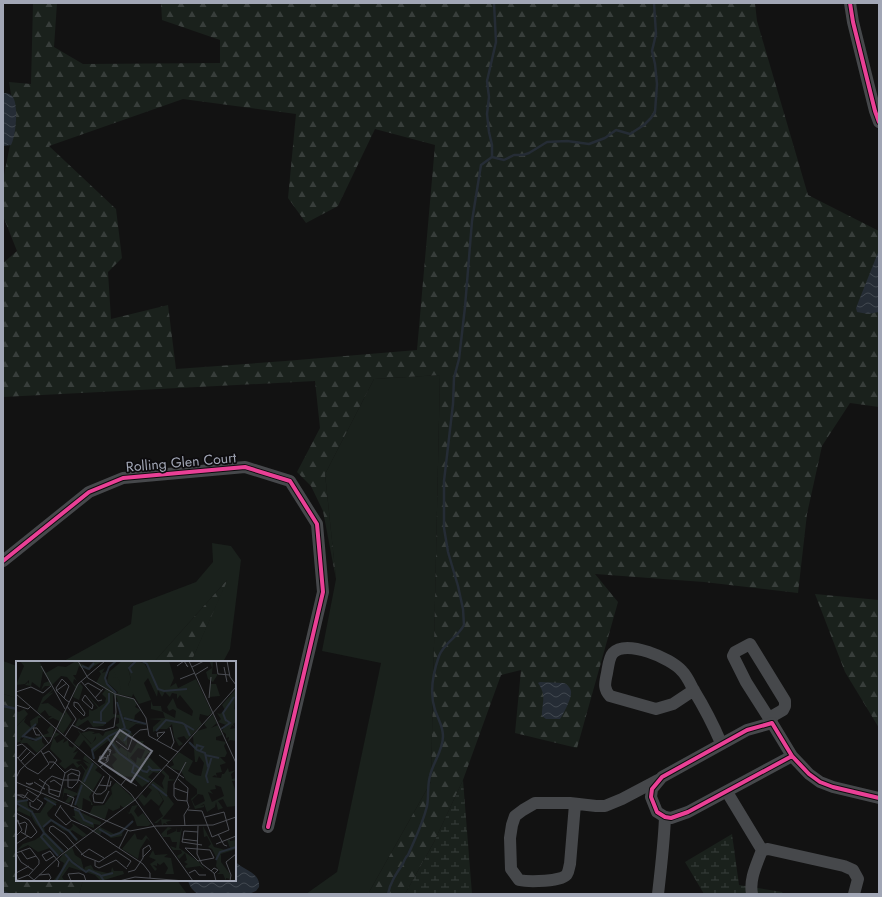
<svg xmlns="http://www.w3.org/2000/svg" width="882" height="897" viewBox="0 0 882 897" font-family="Jost,sans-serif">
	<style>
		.green { fill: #1a211c }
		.forest { fill: url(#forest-firs); fill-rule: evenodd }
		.wetland { fill: url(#wetland-marsh) }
		.water { fill: url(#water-waves) }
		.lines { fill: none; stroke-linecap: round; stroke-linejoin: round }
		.stream { stroke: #252c35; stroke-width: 2.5 }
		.minor { stroke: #46484b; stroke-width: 12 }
		.cycleway-casing { stroke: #0d0c0e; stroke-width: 6 }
		.cycleway { stroke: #ea4096; stroke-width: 4 }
		.labels { text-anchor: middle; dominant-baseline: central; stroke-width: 3.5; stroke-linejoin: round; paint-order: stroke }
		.street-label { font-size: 14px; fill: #a1a6b5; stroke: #0d0c0e }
		.inset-river { fill: none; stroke: #252c35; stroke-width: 2 }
		.inset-road { fill: none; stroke: #4b4d53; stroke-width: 1 }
		.view { fill: #6f727c; fill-opacity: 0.15; stroke: #6f727c; stroke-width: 2 }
		.inset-edge { fill: none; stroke: #a1a6b5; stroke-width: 2 }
	</style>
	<defs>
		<pattern id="forest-firs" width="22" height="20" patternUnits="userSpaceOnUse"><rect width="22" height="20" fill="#1a211c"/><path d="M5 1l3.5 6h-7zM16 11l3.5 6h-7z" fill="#383e3b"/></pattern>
		<pattern id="wetland-marsh" width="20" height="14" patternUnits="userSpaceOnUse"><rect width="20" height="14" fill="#1a211c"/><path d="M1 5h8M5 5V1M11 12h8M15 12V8" fill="none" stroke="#383e3b"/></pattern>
		<pattern id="water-waves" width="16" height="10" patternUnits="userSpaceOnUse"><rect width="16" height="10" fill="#252c35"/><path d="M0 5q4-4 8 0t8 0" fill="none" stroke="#424850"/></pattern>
	</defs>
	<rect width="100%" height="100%" fill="#121212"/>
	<g class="green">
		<polygon points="440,375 431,782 368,894 306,894 337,872 381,663 322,651 336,579 325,474 374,379"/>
		<polygon points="212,543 231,546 241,560 230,649 223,662 191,662 227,580 154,662 62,662 131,624 133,606 196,582 213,562"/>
		<polygon points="3,661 17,666 17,698 3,694"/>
		<polygon points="83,880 177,880 187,894 79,894"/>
	</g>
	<g class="forest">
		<path d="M 33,3 L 57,3 L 54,47 L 83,64 L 220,63 L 220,40 L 162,20 L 161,3 L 755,3 L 757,21 L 808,195 L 879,231 L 879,407 L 850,403 L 822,446 L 807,514 L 798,593 L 704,582 L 595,574 L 618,602 L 577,748 L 515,733 L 521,670 L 501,675 L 463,780 L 434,842 L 405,894 L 368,894 L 431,782 L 440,375 L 374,379 L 325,474 L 336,579 L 323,511 L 311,486 L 297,472 L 320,428 L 315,381 L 3,397 L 3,263 L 17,251 L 3,216 L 3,180 L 10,145 L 3,95 L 11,95 L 9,82 L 31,84 ZM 183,99 L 296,114 L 288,198 L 306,223 L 338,206 L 375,129 L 435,145 L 417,350 L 285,361 L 176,369 L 168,305 L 111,319 L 108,272 L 122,258 L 116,209 L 49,146 Z"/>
		<polygon points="228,579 191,662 154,662"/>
		<polygon points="815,594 879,600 879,728 845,672"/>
		<polygon points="3,694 17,698 17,880 83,880 79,894 3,894"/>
	</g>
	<g class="wetland">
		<polygon points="463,780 472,894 405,894 434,842"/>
		<polygon points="732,834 739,885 782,892 783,894 704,894 685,862"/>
	</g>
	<g class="water">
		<path d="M 3,93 C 6,93 9,93 12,96 C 19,103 16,136 11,145 L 3,146 Z"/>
		<polygon points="879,250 879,312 868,314 857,312 856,308"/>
		<path d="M 540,682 L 564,683 C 568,685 572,689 571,694 C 571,699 563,715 560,719 L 546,719 L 542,716 C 542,702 547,696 538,683 Z"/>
		<path d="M 235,861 C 242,870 261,872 259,887 L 256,891 L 249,894 L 198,894 C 193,891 189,886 188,880 L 235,880 Z"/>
	</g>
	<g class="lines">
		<g class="stream">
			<polyline points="492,157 492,145 489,132 487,114 489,97 487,81 496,42 494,3"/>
			<polyline points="3,706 17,709"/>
			<polyline points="3,892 8,894"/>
			<path d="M 388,894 C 390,883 396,874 402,865 C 405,861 404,858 408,855 C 415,839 423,823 427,806 C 429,796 427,786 430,776 C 433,762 443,751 443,736 C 443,726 438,719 435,710 C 429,692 433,673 439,656 C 444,643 458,637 464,625 L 463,609 L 458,586 L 448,552 L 444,528 L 444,481 L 453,404 L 454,378 L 459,359 L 465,307 L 472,221 L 481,165 L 492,157 L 504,160 L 514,155 L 523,155 L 529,153 L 547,142 L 567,141 L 589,144 L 605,138 L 616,130 L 630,134 L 644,125 L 651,118 L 655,112 L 657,84 L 655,64 L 652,51 L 656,34 L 654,3"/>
		</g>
		<g class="minor">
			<polyline points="850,3 853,22 875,111 879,122"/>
			<polyline points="3,561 89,492 123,478 245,467 290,481 317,524 323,592 268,827"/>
			<path d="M 694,690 L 673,704 L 656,709 L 610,696 C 603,688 605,683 607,673 C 608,668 609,657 613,653 C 626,639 671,658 682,671 C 687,676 690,683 693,689 C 704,707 713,724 721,743"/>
			<polyline points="769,718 783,710 785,706 785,701 750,644 735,652 733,656 746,682 772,723"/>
			<polyline points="792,756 688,812 671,818 665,817 657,812 651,797 652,789 662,777 747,730 772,723 792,756 809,774 820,782 833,787 879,798"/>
			<path d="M 727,792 L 762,850 C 757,864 749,879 752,894"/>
			<path d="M 575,804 L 570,864 C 569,867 569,871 567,874 C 563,882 528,882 519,880 L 511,869 L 510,838 L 512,825 L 515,816 L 523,810 L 535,803 L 570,803 L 596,806 L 605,806 L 622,799 L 658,780"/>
			<polyline points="762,850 768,849 844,866 853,870 858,879 854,894"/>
			<path d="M 658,894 C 661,868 664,843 665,817"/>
		</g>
		<defs>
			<g id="cycleway">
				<polyline points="850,3 853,22 875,111 879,122"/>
				<polyline points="3,561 89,492 123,478 245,467 290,481 317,524 323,592 268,827"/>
				<polyline points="792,756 688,812 671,818 665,817 657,812 651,797 652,789 662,777 747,730 772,723 792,756 809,774 820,782 833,787 879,798"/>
			</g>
		</defs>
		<use href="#cycleway" class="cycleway-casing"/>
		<use href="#cycleway" class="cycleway"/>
	</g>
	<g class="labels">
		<g class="street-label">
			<text transform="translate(181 462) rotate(-5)">Rolling Glen Court</text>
		</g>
	</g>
	<g transform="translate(16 661)">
		<rect width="220" height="220" fill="#121212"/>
		<path d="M 106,0 L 118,0 L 112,7 L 115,18 L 112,24 L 118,30 L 116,36 L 101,33 L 102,31 L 91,21 L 93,11 ZM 194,23 L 200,23 L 204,35 L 193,36 ZM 8,48 L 12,53 L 0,66 L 0,50 L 3,51 ZM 109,59 L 130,64 L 120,63 L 113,68 L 117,74 L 111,76 L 111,85 L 101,76 L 97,79 L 103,88 L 105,86 L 111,90 L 112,97 L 98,87 L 93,76 L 102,71 L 109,83 ZM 35,64 L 38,68 L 36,76 L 26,76 L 26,81 L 29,84 L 21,92 L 11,82 L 4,82 L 8,76 L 17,80 L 22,79 L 18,77 L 33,72 L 31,69 ZM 73,70 L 79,71 L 76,73 L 80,75 L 76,83 L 65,72 ZM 100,121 L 119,139 L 108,147 L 104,144 L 97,149 L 93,146 L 89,158 L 73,154 L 77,145 L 88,144 L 96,133 L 95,127 ZM 135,124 L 140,126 L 147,139 L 143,145 L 135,138 L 128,145 L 122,137 L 126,133 L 130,137 L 136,129 L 132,126 ZM 56,186 L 59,194 L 65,198 L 68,209 L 48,192 Z" fill="#1a211c"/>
		<path d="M 4,0 L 23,0 L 30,12 L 42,5 L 50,6 L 60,0 L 72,6 L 78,0 L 85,1 L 72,9 L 63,5 L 60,14 L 57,14 L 61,20 L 58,18 L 57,22 L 60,25 L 64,22 L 67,26 L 63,39 L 57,36 L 60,27 L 51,16 L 45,15 L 35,25 L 29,25 L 25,29 L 28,22 L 33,20 L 27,10 L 24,27 L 16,21 L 15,25 L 9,24 L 12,21 L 13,23 L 13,19 L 9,23 L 0,24 L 8,5 ZM 118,0 L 128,2 L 132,9 L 129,0 L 153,0 L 158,17 L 154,26 L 160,22 L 162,27 L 180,18 L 196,52 L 192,55 L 184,53 L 183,58 L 186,63 L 171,79 L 168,75 L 161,77 L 159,75 L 167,83 L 163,85 L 158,76 L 156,63 L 151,68 L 143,68 L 137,71 L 137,66 L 145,59 L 131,58 L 149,57 L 147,51 L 135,48 L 135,40 L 137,45 L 145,45 L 146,50 L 159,57 L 160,50 L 157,48 L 153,50 L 151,46 L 157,37 L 161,47 L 176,55 L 177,50 L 164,34 L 161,38 L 161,33 L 156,32 L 154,36 L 149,31 L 146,36 L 142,29 L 141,36 L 132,17 L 128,22 L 135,39 L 123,43 L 112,24 L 115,18 L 112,7 ZM 197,0 L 196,13 L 202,13 L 197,21 L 192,18 L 190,11 L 196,7 L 194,1 ZM 89,7 L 86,12 L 91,10 L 90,20 L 101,32 L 100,38 L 106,55 L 130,63 L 109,59 L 109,65 L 113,69 L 109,76 L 110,85 L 102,71 L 93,76 L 98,87 L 112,97 L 111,91 L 107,88 L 115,92 L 122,80 L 128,80 L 131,72 L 126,85 L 137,93 L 132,92 L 128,97 L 134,97 L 145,108 L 142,112 L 137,111 L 132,116 L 136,119 L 126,126 L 117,116 L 102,115 L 96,104 L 101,98 L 96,93 L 100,92 L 93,79 L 78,91 L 68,79 L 63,86 L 58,82 L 64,73 L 61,68 L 75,83 L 80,78 L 80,75 L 76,78 L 76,73 L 83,72 L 87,75 L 89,71 L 103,67 L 99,64 L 103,62 L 103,57 L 98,56 L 87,65 L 77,66 L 72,59 L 61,66 L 59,64 L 63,57 L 65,59 L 73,55 L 73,48 L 76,50 L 82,47 L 71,33 L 83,46 L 89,42 L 90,37 L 86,33 L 90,28 L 80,22 L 85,13 L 83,10 ZM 97,33 L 103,48 L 103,54 L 97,53 ZM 122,87 L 129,89 L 125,98 L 121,96 L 120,102 L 114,97 ZM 35,25 L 37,29 L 33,33 L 38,31 L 25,43 L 32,42 L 49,54 L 49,49 L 56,59 L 47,73 L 42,68 L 43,60 L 37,57 L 31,59 L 36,55 L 33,55 L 29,49 L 24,53 L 21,50 L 27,36 L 36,29 ZM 220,28 L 218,48 L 220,49 L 220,61 L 217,63 L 219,66 L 216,64 L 214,68 L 220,67 L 220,80 L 214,79 L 212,81 L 213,76 L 210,77 L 210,73 L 206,70 L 210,64 L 202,61 L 205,58 L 201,52 L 204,53 L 209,49 L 206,44 ZM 197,53 L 201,62 L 195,67 L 202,64 L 206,74 L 200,76 L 200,79 L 210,81 L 208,85 L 211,92 L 209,96 L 204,96 L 210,102 L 204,104 L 206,111 L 200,112 L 201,116 L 199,114 L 196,116 L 205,117 L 206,113 L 208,113 L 212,107 L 213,111 L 220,109 L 215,113 L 216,118 L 220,117 L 220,120 L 216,120 L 220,131 L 220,145 L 211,146 L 207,138 L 202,140 L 207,147 L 202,149 L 200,141 L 199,146 L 191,151 L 188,143 L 184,145 L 188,144 L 188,146 L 179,148 L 175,138 L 181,133 L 181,128 L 170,119 L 165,110 L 157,108 L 160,104 L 157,108 L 154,106 L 158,104 L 156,99 L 163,91 L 177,100 L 172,110 L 179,114 L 185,115 L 188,102 L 183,95 L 181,101 L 179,101 L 177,75 L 181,70 L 191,67 L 188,63 ZM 199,124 L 205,126 L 208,135 L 196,141 L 192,131 L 197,133 L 194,129 L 200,128 ZM 182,133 L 187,134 L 189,140 L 179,145 L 176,139 ZM 23,54 L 25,57 L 22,57 L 22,62 L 4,78 L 6,80 L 0,82 L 0,66 L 10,56 L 8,61 L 15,67 L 14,60 ZM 39,71 L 44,73 L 38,77 L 41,82 L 49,77 L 47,82 L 52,79 L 53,85 L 57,87 L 58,84 L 61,87 L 57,92 L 62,90 L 57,98 L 66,99 L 60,101 L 63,104 L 65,103 L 70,109 L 72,106 L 67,100 L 74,103 L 67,98 L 69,94 L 82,106 L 79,109 L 86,114 L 73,136 L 77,144 L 86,145 L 75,144 L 75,141 L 67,137 L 66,150 L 60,144 L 58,147 L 62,134 L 58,135 L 53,142 L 49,141 L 54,134 L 50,132 L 48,132 L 46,141 L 48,127 L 61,132 L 69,110 L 65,104 L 61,107 L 57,102 L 49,108 L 43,103 L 46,100 L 34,88 ZM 147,109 L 153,115 L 153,118 L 161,119 L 152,120 L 151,134 L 158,143 L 146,158 L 156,159 L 150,161 L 152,164 L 148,162 L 146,165 L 145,158 L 141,162 L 138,162 L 147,155 L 143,148 L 148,140 L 140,126 L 134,124 L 137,120 L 148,128 L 146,122 L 149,115 L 145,111 ZM 102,123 L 117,140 L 108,146 L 104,144 L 104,147 L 97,150 L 88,145 L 97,139 L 96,127 ZM 29,135 L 41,141 L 31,152 L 32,155 L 48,168 L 54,168 L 57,165 L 56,162 L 71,174 L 67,176 L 56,169 L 54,171 L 62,178 L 61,181 L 53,171 L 47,169 L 35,160 L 28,166 L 29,171 L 48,190 L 42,195 L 34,187 L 22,191 L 12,184 L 0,190 L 7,183 L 19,179 L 29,172 L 19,162 L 14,152 L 24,152 L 31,141 ZM 122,144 L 118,150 L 122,156 L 127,152 L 135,163 L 132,165 L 121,165 L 118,156 L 115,152 L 113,153 L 110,149 L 113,152 L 116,145 ZM 58,148 L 85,161 L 85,162 L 84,164 L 78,163 L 78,167 L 66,163 L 56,155 L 59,155 ZM 187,165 L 198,186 L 210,189 L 214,187 L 211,179 L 214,178 L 214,180 L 220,179 L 220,188 L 205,193 L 201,198 L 196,188 L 192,186 L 195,183 L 191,175 L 188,176 ZM 84,166 L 98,173 L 107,169 L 106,175 L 95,177 L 86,170 L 84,174 L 78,170 ZM 152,166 L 156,167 L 151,170 L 151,174 L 160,170 L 160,166 L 161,171 L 164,171 L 166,166 L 163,187 L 183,201 L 189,209 L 184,205 L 170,207 L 169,205 L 172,203 L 168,201 L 171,199 L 169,192 L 163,198 L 161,195 L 166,192 L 165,189 L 157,189 L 154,185 L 160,187 L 161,181 L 156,181 L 154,176 L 147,176 L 145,173 ZM 119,172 L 121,178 L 126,179 L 130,174 L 135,181 L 131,177 L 124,188 L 122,198 L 106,188 ZM 137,189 L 139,194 L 152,193 L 148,196 L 155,197 L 158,213 L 149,213 L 152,207 L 148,201 L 144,204 L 141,202 L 141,205 L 137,204 L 141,208 L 139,210 L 134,203 L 140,199 L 133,196 ZM 48,192 L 68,209 L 69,206 L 75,204 L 78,209 L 91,212 L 95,211 L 96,206 L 98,210 L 107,210 L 108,213 L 85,220 L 79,214 L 53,206 L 46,216 L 48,219 L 37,220 L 45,210 L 48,202 L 43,199 Z" fill="#1a211c" fill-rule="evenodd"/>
		<path d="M 98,11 L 103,19 L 105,29 L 102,31 L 96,25 L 102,19 L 95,14 ZM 100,34 L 118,38 L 121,43 L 119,46 L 125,49 L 119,54 L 118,60 L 106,55 ZM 1,138 L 11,139 L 12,146 L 18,150 L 14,152 L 15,156 L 0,149 L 4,145 L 3,142 L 0,144 ZM 205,193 L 205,201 L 214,213 L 214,218 L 210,217 L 210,220 L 207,213 L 201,213 L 204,211 L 200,205 L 201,197 Z" fill="#1a211c"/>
		<path class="inset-river" d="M 100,0 L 93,6 L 89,17 L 91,23 L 100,32M 126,0 L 131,3 L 142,28 L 148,30 L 171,28M 66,5 L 73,8 L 78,2M 116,12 L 113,7 L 120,0M 101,41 L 109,67M 108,57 L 130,63M 85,60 L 85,51 L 93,41 L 93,32M 210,60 L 207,52 L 218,36M 77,61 L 90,62M 169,64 L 174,75M 205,68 L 214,62 L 210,59M 140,70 L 150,59 L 166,62 L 178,69M 7,75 L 20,79 L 26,76M 6,76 L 20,63M 91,76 L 103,92 L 127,110 L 131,111 L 134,107M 108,80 L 114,71 L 109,68M 173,81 L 181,89 L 189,92 L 192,106M 180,88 L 181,84 L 187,86 L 184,90M 189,94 L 203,97M 78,98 L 76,89 L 93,75 L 109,67M 118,104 L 116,111 L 133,121M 132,105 L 136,109 L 145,109M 68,121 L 77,102M 192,122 L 190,115 L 196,95M 136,123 L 151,135M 28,137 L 40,144M 0,141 L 12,139M 0,142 L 16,151 L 28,172 L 47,191M 59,144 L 66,124M 58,148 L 63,150 L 68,159 L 77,163M 27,166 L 35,159 L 53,170 L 61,179M 83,168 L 95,175 L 104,172M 28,172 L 25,176 L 42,195M 104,172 L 117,160M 49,193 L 56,201 L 70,211 L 73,209 L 84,214 L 88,220M 200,199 L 204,191 L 220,186M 85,215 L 97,212M 40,220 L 53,198"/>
		<path class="inset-road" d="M 62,0 L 72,17 L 99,33 L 118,38 L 130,57 L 133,75 L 162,91M 173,0 L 220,102M 200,0 L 202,13 L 214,14M 211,0 L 214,16 L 220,24M 25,5 L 49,48M 161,5 L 168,0 L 172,6 L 170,4M 176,6 L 188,0M 208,6 L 211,21M 179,14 L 192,6M 164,18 L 179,12M 65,20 L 82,40 L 86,39M 69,24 L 72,22 L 86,30M 40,30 L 51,22M 0,31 L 15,26 L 27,32 L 35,25M 0,33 L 115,133 L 177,220M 69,34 L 77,44 L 76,48 L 66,39 ZM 48,37 L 53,25 L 46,18 L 40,27 L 41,30 L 50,39 L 53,41M 79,37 L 87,28M 193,37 L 195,16M 58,41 L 62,42 L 69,52 L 68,55 L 58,45 ZM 0,44 L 12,48 L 15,45M 56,64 L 68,70 L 72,67 L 88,69 L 98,66 L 100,51 L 99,33M 154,66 L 158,81 L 155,87M 24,74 L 20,74 L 17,67 L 21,67 L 33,83M 49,75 L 60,58 L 51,45M 141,79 L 149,71 L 141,72 L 142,76M 100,80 L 112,89 L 117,75 L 124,69 L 132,68M 0,85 L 6,83 L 20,95M 27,93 L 33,90 L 41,99 L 34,108M 143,94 L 153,101M 0,95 L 11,107 L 22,113 L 33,103 L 25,90M 93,95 L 95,89 L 92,88 L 94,91M 2,97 L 11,87M 88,97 L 83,99 L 84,95 L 91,97M 5,100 L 15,90M 33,101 L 38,101 L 49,112M 150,104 L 168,117M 84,106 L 92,100 L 92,94 L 90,100M 63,110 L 64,112 L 62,120 L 61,122 L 56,127 L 52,126 L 52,114 L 56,112 L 63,115M 88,115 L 77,134 L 78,141 L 87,142 L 93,130M 0,117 L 4,109 L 34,81 L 62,23 L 89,0M 23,118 L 33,125 L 33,132 L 43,136 L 49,112 L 55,108 L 63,110M 162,118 L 172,127 L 171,140 L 161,139 L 158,135 L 158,123 L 170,101M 0,121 L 114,170 L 140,165 L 197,164 L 220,156M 18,121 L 29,128 L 27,127M 34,121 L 38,119 L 46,125M 10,122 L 13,123 L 17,122 L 14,124 ZM 83,124 L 94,125 L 95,120M 105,124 L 110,118 L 121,125M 158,127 L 172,132M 10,128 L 23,136M 33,128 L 45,131M 24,132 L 30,120 L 36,115 L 47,119 L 63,119 L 80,133 L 85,133 L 90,129 L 94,115M 0,134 L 7,134 L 17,141 L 25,132M 2,134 L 8,137 L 12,131M 51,134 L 58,137 L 55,146M 14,141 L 14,145 L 22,149 L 27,142 L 21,138M 45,144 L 39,154 L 50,164 L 56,159M 44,145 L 55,159 L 71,166 L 127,203 L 134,212 L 134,217M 172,149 L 186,150 L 196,176 L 213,169 L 208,151 L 189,156M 0,152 L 13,159 L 21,171 L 15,177 L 5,171M 0,157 L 6,169 L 0,175M 2,159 L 3,163 L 9,161 L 11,163 L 9,173M 169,165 L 168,154 L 173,146 L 171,140M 182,165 L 181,193 L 186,203 L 198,212 L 200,220M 182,171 L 168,170 L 166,181 L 186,184M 202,173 L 208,184 L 211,185M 166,178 L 182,180M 0,183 L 12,175M 200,183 L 220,175M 103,187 L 112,169M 169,187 L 194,189 L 198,197 L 182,200 ZM 52,188 L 33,170 L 34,166 L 37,165 L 49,173 L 68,195 L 83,201 L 100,190 L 115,200 L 111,206M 5,190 L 11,198 L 20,195M 0,192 L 14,187 L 23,199 L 23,203 L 13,214M 0,192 L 5,201 L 17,209M 65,194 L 73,188 L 88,197M 38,195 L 30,200 L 26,194 L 34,190 L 42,200 L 43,201 L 42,206M 79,200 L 79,205 L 83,207 L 100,199 L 111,208M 195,210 L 198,207 L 202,209 L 198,213M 112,211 L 119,209 L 127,197 L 127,188 L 133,184 L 135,188 L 127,196M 0,212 L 13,205M 173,212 L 179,209 L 183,214 L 190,214M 23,214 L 33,213 L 35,217 L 32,220M 0,219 L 12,214 L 19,220M 17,220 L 45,194 L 119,139 L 220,26M 55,220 L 52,213 L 63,212 L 68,214 L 70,220M 103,220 L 119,216 L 169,220M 214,220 L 215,214 L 210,201 L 220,193"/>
		<path class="view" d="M 104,69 L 136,90 L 115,121 L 83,100 Z"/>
		<rect width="220" height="220" class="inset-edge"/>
	</g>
	<rect width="882" height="897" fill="none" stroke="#a1a6b5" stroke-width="8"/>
</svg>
